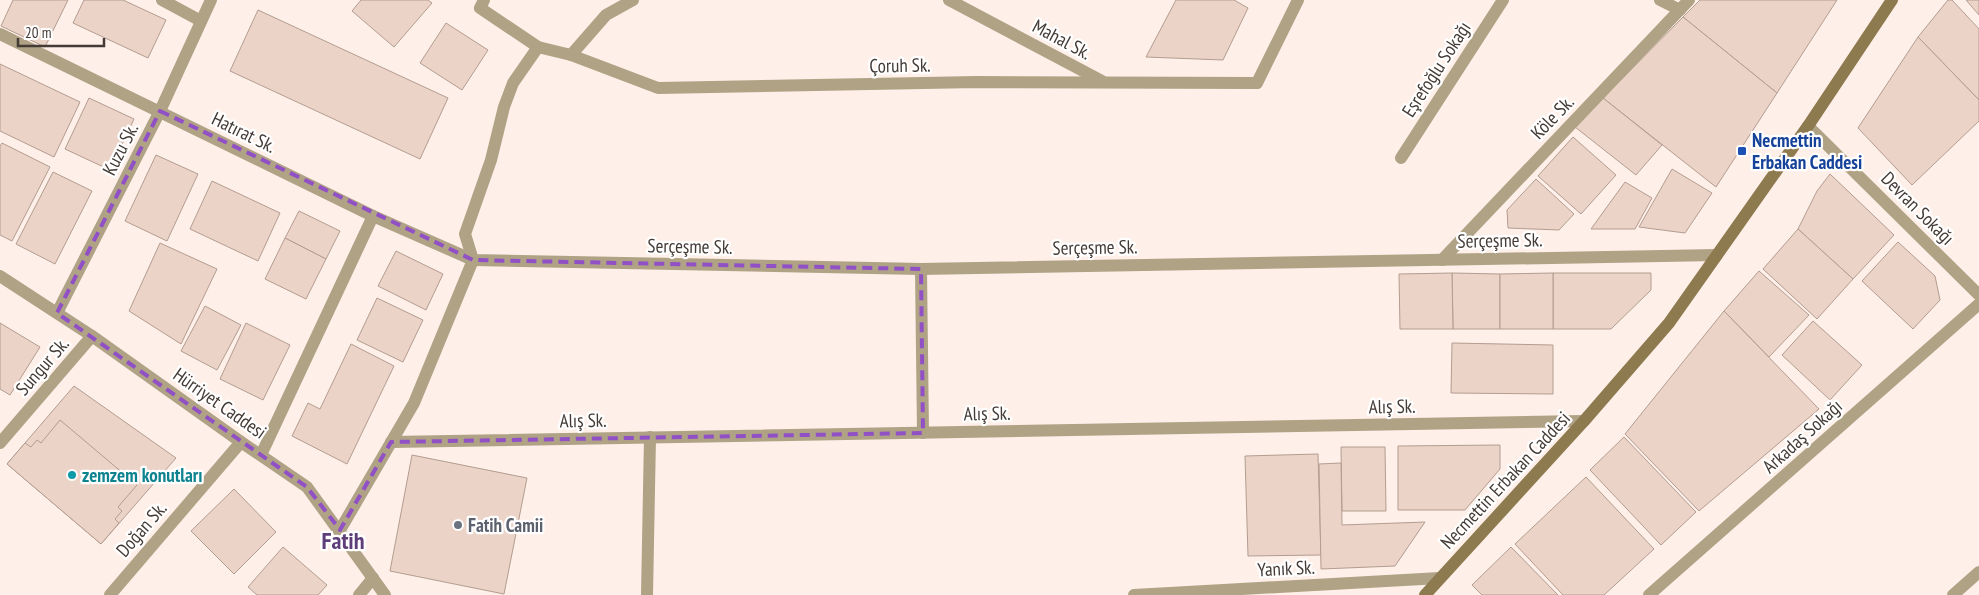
<svg xmlns="http://www.w3.org/2000/svg" width="1979" height="595" viewBox="0 0 1979 595" font-family="'PT Sans Narrow',sans-serif">
	<style>
		.building { fill: #ebd3c7; stroke: #b39c90 }
		.lines { fill: none; stroke-linecap: round; stroke-linejoin: round }
		.minor { stroke: #afa285; stroke-width: 12 }
		.tertiary { stroke: #afa285; stroke-width: 12 }
		.secondary { stroke: #8e7a4f; stroke-width: 12 }
		.marked { fill: none; stroke: #9150c5; stroke-width: 4; stroke-dasharray: 10 6; stroke-linejoin: round }
		.transit-dot { fill: #1a4fb4; stroke: #fff; stroke-width: 2 }
		.culture-dot { fill: #0f9aa8; stroke: #fff; stroke-width: 2 }
		.worship-dot { fill: #6b7280; stroke: #fff; stroke-width: 2 }
		.labels { text-anchor: middle; dominant-baseline: central; stroke-width: 4.5; stroke-linejoin: round; paint-order: stroke }
		.street-label { font-size: 19px; fill: #443b36; stroke: #fff }
		.transit-label { font-size: 19px; font-weight: bold; fill: #164399; stroke: #fff; text-anchor: start }
		.culture-label { font-size: 19px; font-weight: bold; fill: #0d838f; stroke: #fff; text-anchor: start }
		.worship-label { font-size: 19px; font-weight: bold; fill: #5b616d; stroke: #fff; text-anchor: start }
		.district-label { font-size: 24px; font-weight: bold; fill: #5e3e79; stroke: #fff }
	</style>
	<rect width="100%" height="100%" fill="#feefe8"/>
	<g class="building">
		<polygon points="13,0 68,0 45,47 1,26"/>
		<polygon points="84,0 123,0 166,20 148,58 73,23"/>
		<polygon points="361,0 428,0 432,3 394,47 352,11"/>
		<polygon points="1176,0 1234,0 1248,8 1223,60 1146,57"/>
		<polygon points="1700,0 1837,0 1777,93 1683,17"/>
		<polygon points="1948,0 1952,0 1979,29 1979,100 1918,37"/>
		<polygon points="1966,0 1979,0 1979,15"/>
		<polygon points="258,10 448,98 420,159 230,71"/>
		<polygon points="1683,17 1777,93 1716,187 1603,98"/>
		<polygon points="446,23 488,50 462,90 420,63"/>
		<polygon points="1918,37 1979,100 1979,121 1912,185 1858,128"/>
		<polygon points="0,64 80,102 54,157 0,131"/>
		<polygon points="89,98 134,119 110,170 65,149"/>
		<polygon points="1603,98 1662,145 1636,175 1575,127"/>
		<polygon points="1573,137 1616,175 1581,214 1538,176"/>
		<polygon points="2,143 50,167 12,241 0,235 0,146"/>
		<polygon points="156,155 198,174 167,241 125,221"/>
		<polygon points="1672,169 1712,193 1685,233 1639,227"/>
		<polygon points="53,172 92,191 55,264 16,244"/>
		<polygon points="1830,174 1894,235 1853,279 1798,229 1817,191"/>
		<polygon points="1536,179 1574,214 1559,230 1508,228 1507,210"/>
		<polygon points="212,181 280,213 258,261 190,229"/>
		<polygon points="1625,182 1652,198 1635,229 1591,229"/>
		<polygon points="299,211 340,231 326,259 285,238"/>
		<polygon points="1798,229 1853,279 1817,319 1763,269"/>
		<polygon points="285,238 326,259 306,299 265,279"/>
		<polygon points="1898,242 1935,276 1940,300 1913,329 1862,281"/>
		<polygon points="160,243 217,269 181,344 129,311"/>
		<polygon points="396,251 443,274 426,310 378,286"/>
		<polygon points="1759,271 1809,315 1769,357 1724,311"/>
		<polygon points="1452,273 1500,274 1500,329 1453,329"/>
		<polygon points="1452,273 1453,329 1400,329 1399,274"/>
		<polygon points="1553,273 1651,273 1651,290 1611,329 1553,329"/>
		<polygon points="1553,273 1553,329 1500,329 1500,274"/>
		<polygon points="377,298 423,320 403,362 357,340"/>
		<polygon points="205,306 241,325 217,370 181,351"/>
		<polygon points="1724,311 1819,409 1699,511 1625,434"/>
		<polygon points="1813,321 1862,365 1830,400 1782,355"/>
		<polygon points="0,323 40,347 10,395 0,389"/>
		<polygon points="246,323 290,345 263,400 220,379"/>
		<polygon points="1452,343 1553,345 1553,394 1451,393"/>
		<polygon points="351,344 394,366 347,464 292,436 308,403 320,409"/>
		<polygon points="74,386 176,458 101,544 7,464"/>
		<polygon points="60,420 137,485 118,507 122,511 115,519 119,523 101,544 7,464 25,443 31,447 37,440 41,443"/>
		<polygon points="1624,437 1696,512 1661,545 1590,470"/>
		<polygon points="1500,445 1500,469 1465,510 1398,510 1398,446"/>
		<polygon points="1341,447 1385,447 1386,511 1342,511"/>
		<polygon points="1318,454 1321,555 1248,556 1245,456"/>
		<polygon points="412,455 527,478 504,594 390,571"/>
		<polygon points="1341,463 1342,525 1425,522 1395,566 1321,569 1319,464"/>
		<polygon points="1586,477 1654,549 1604,595 1563,595 1515,544"/>
		<polygon points="234,489 276,532 234,574 191,531"/>
		<polygon points="283,547 327,585 318,595 257,595 248,587"/>
		<polygon points="1511,547 1558,595 1482,595 1472,585"/>
	</g>
	<g class="lines">
		<g class="minor">
			<polyline points="162,0 201,21"/>
			<polyline points="484,0 480,8 538,47 571,55 658,88 977,82 1257,83 1298,0"/>
			<polyline points="949,0 1102,81"/>
			<polyline points="1660,0 1680,10"/>
			<polyline points="0,34 373,216 473,260 921,269 1717,255"/>
			<polyline points="571,55 606,15 633,0"/>
			<polyline points="1808,126 1979,295"/>
			<polyline points="1401,158 1503,0"/>
			<polyline points="1442,260 1689,0"/>
			<polyline points="921,269 923,433"/>
			<polyline points="57,313 160,111 211,0"/>
			<polyline points="391,442 1584,421"/>
			<polyline points="0,443 92,336"/>
			<polyline points="261,455 373,216"/>
			<polyline points="340,530 414,403 473,260 465,234 491,160 504,107 513,83 538,47"/>
			<polyline points="110,595 241,442"/>
			<polyline points="359,595 373,578"/>
			<polyline points="647,595 650,437"/>
			<polyline points="1134,595 1440,578"/>
			<polyline points="1649,595 1979,304"/>
			<polyline points="1953,595 1979,572"/>
		</g>
		<polyline class="tertiary" points="0,276 92,336 241,442 307,487 385,595"/>
		<polyline class="secondary" points="1425,595 1584,421 1669,323 1808,126 1892,0"/>
	</g>
	<path class="marked" d="M 160,111 L 473,260 L 921,269 L 923,433 L 391,442 L 340,530 L 307,487 L 57,313 Z"/>
	<rect class="transit-dot" x="1737" y="146" width="10" height="10" rx="2.5"/>
	<circle class="culture-dot" cx="72" cy="475" r="5"/>
	<circle class="worship-dot" cx="458" cy="525" r="5"/>
	<g class="labels">
		<g class="street-label">
			<text transform="translate(1062 39) rotate(28)">Mahal Sk.</text>
			<text transform="translate(900 65) rotate(-1)">Çoruh Sk.</text>
			<text transform="translate(1436 69) rotate(-57)">Eşrefoğlu Sokağı</text>
			<text transform="translate(1552 117) rotate(-46)">Köle Sk.</text>
			<text transform="translate(244 132) rotate(26)">Hatırat Sk.</text>
			<text transform="translate(120 149) rotate(-63)">Kuzu Sk.</text>
			<text transform="translate(1918 208) rotate(45)">Devran Sokağı</text>
			<text transform="translate(1500 240) rotate(-1)">Serçeşme Sk.</text>
			<text transform="translate(690 246) rotate(1)">Serçeşme Sk.</text>
			<text transform="translate(1095 247) rotate(-1)">Serçeşme Sk.</text>
			<text transform="translate(42 366) rotate(-49)">Sungur Sk.</text>
			<text transform="translate(220 403) rotate(35)">Hürriyet Caddesi</text>
			<text transform="translate(1392 406) rotate(-1)">Alış Sk.</text>
			<text transform="translate(987 413) rotate(-1)">Alış Sk.</text>
			<text transform="translate(583 420) rotate(-1)">Alış Sk.</text>
			<text transform="translate(1802 436) rotate(-42)">Arkadaş Sokağı</text>
			<text transform="translate(1505 480) rotate(-47)">Necmettin Erbakan Caddesi</text>
			<text transform="translate(141 529) rotate(-49)">Doğan Sk.</text>
			<text transform="translate(1286 568) rotate(-3)">Yanık Sk.</text>
		</g>
		<g class="transit-label">
			<text x="1752" y="140">Necmettin<tspan x="1752" dy="22">Erbakan Caddesi</tspan></text>
		</g>
		<g class="culture-label">
			<text x="82" y="475">zemzem konutları</text>
		</g>
		<g class="worship-label">
			<text x="468" y="525">Fatih Camii</text>
		</g>
		<g class="district-label">
			<text x="343" y="540">Fatih</text>
		</g>
	</g>
	<path d="M18 38v8h86v-8" fill="none" stroke="#443b36" stroke-width="2.5"/>
	<text x="25" y="38" font-size="15" fill="#443b36" stroke="#ffffff" stroke-width="4" paint-order="stroke">20 m</text>
</svg>
